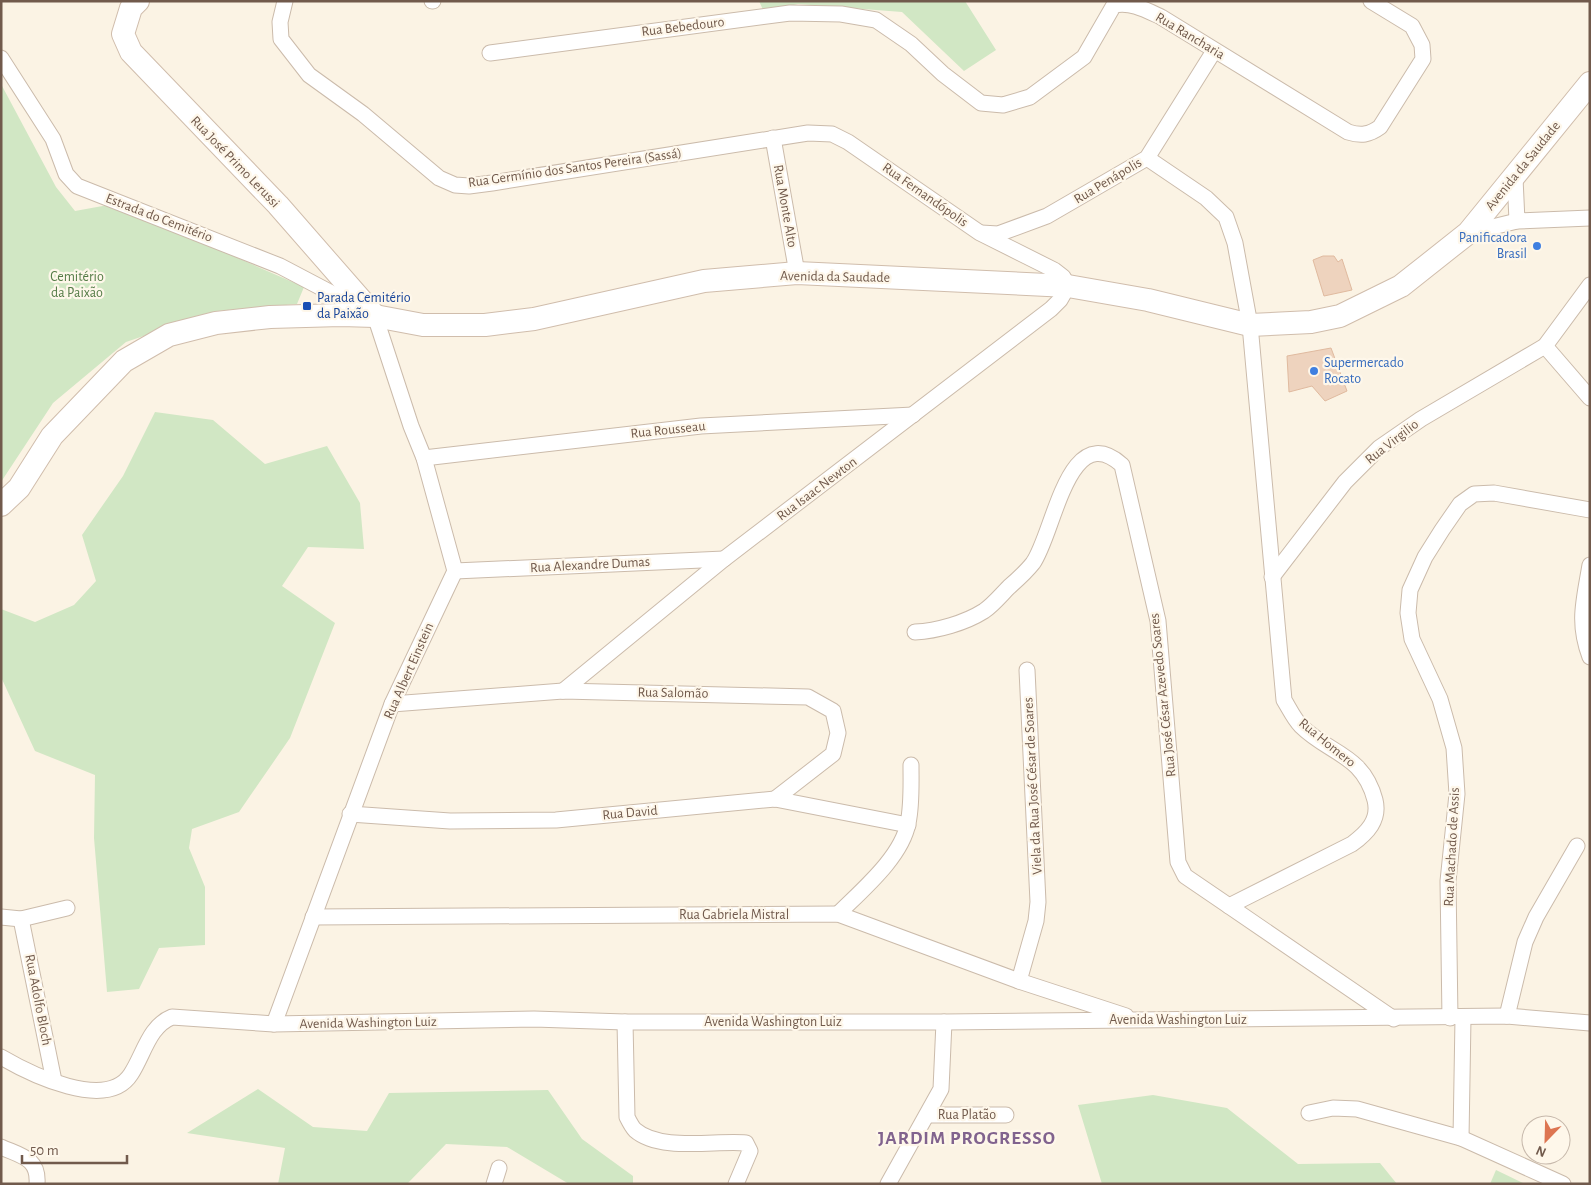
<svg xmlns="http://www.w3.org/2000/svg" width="1591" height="1185" viewBox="0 0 1591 1185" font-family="'Alegreya Sans',sans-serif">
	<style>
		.green { fill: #d1e7c4 }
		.building { fill: #eed3be; stroke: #e0ba9f }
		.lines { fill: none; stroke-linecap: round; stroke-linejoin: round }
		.street-casing { stroke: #cbbbab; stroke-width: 17 }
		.secondary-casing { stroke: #d0bdac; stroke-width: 24 }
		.street { stroke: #fff; stroke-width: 15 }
		.secondary { stroke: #fff; stroke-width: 22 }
		.shop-dot { fill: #3f7fe0; stroke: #fef7ea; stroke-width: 2 }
		.transit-dot { fill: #1a4fb4; stroke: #fef7ea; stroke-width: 2 }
		.labels { text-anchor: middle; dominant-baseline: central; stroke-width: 4.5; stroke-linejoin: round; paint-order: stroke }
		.street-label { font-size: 14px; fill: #715a4c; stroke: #fef7ea }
		.shop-label { font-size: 14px; fill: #366cbe; stroke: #fef7ea; text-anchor: end }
		.park-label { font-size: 14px; fill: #557c47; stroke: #fef7ea }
		.transit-label { font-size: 14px; fill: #164399; stroke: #fef7ea; text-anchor: start }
		.district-label { font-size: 19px; font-weight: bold; letter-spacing: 1px; fill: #81638e; stroke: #fef7ea }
	</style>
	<rect width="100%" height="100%" fill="#fbf3e4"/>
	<g class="green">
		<polygon points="759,1 965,1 996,50 964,71 902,12 798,4 764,12"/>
		<polygon points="1,84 56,187 75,211 108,205 208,245 304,287 297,304 217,311 126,342 53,403 1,482"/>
		<polygon points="155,412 213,420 265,464 327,446 360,503 364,549 308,547 282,586 335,623 290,738 239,812 192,829 189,848 205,887 205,945 159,948 139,989 107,992 94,838 95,775 35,751 1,677 1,609 35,622 74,605 96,581 82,535 123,476"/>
		<polygon points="258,1089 313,1127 367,1131 389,1093 548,1090 582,1139 633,1176 633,1184 569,1184 507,1147 446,1144 407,1184 278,1184 285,1148 187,1133"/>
		<polygon points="1153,1095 1227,1108 1298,1164 1380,1163 1397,1184 1102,1184 1078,1105"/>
		<polygon points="1496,1170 1525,1184 1490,1184"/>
	</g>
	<g class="building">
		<polygon points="1323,256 1334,256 1338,262 1342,259 1352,290 1324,296 1313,260"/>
		<polygon points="1331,348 1347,391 1325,401 1312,386 1289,392 1287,356"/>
	</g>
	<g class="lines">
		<defs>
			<g id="street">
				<polyline points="285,1 280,22 281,39 309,75 363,114 439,178 455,185 469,186 492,183 808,133 832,134 848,142 980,233 1054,270 1063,277 1068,286 1060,300 1051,309 724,559 563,691"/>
				<polyline points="432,1 433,1"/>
				<path d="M 490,53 L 790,13 L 841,14 L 876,20 L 911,44 L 943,74 L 981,103 L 1003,105 L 1030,97 L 1084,57 L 1114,5 C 1132,2 1144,9 1161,17 L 1348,132 C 1361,136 1369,135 1380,127 L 1423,59 L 1422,45 L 1412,26 L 1371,1"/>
				<polyline points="1,58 53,139 66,174 77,186 280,266 375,316 411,426 424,458 455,571 392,704 274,1024"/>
				<polyline points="773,138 797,273"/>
				<path d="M 1147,158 L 1206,198 L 1226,217 L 1235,243 L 1250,325 L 1284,700 C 1289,708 1294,719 1301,726 C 1329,754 1363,754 1375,800 C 1380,820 1367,833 1352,844 L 1229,906 L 1394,1019"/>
				<polyline points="1515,178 1517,221"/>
				<polyline points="981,233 998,234 1047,216 1147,158 1214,51"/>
				<polyline points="1468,233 1517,221 1590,218"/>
				<polyline points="1545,346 1590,398"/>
				<polyline points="424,458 701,426 913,415"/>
				<path d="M 1590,565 C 1584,601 1577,622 1590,657"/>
				<polyline points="455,571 724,559"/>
				<polyline points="1272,577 1345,482 1379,448 1421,419 1545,346 1590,285"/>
				<path d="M 915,632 C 937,631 965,623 984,611 C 993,605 1001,595 1009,587 C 1017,580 1026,572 1033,563 C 1054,534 1068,417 1122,465 L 1158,621 L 1178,862 L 1185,876 L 1229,906"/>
				<polyline points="392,704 563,691 808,697 833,711 838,733 833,754 775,799"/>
				<polyline points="350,814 450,821 556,820 775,799 908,825"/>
				<path d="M 838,914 C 861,891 902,857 908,823 C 912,805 911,784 911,765"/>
				<polyline points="1,917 21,919 67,908"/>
				<polyline points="313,917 838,914 1019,981 1126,1016"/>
				<polyline points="21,919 54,1081"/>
				<polyline points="1019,981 1036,921 1038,902 1027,670"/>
				<polyline points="1507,1016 1525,942 1536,917 1577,846"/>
				<polyline points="1450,1018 1448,881 1457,794 1454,748 1440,699 1412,639 1408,613 1410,590 1425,557 1442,530 1460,504 1474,494 1494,493 1590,510"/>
				<path d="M 625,1022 L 627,1117 C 629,1121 632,1127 635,1130 C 660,1152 716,1140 746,1143 L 750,1151 L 736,1184"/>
				<path d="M 1,1057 C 30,1074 107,1112 131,1074 C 144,1054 149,1026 172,1017 L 274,1024 L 534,1019 L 625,1022 L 944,1022 L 1507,1016 L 1590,1023"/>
				<polyline points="1309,1113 1333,1108 1357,1109 1461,1138 1563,1184"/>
				<polyline points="928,1115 1006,1115"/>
				<polyline points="1461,1138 1463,1018"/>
				<path d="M 1,1147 C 21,1156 39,1158 37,1184"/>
				<polyline points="494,1184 499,1168"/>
				<polyline points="888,1184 941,1089 944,1022"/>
			</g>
			<g id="secondary">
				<polyline points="138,1 131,8 123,34 131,52 278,205 375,316"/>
				<polyline points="1,505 19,488 52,436 124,361 169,335 216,323 270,317 341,315 375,316 423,325 485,325 534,319 704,281 797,273 1068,286 1148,300 1250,325 1311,322 1340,316 1401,286 1468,233 1590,83"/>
			</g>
		</defs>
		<use href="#street" class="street-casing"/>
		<use href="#secondary" class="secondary-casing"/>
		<use href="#street" class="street"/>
		<use href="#secondary" class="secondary"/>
	</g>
	<g class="shop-dot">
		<circle cx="1537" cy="246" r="5"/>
		<circle cx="1314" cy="371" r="5"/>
	</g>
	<rect class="transit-dot" x="302" y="301" width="10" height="10" rx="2.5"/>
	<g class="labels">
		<g class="street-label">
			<text transform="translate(683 27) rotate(-7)">Rua Bebedouro</text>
			<text transform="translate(1190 36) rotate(31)">Rua Rancharia</text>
			<text transform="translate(235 162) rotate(46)">Rua José Primo Lerussi</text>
			<text transform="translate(1523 166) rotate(-51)">Avenida da Saudade</text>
			<text transform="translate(575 168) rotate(-8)">Rua Germínio dos Santos Pereira (Sassá)</text>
			<text transform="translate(1108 181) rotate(-31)">Rua Penápolis</text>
			<text transform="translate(925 195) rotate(35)">Rua Fernandópolis</text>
			<text transform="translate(785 206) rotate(80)">Rua Monte Alto</text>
			<text transform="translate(159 218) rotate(21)">Estrada do Cemitério</text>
			<text transform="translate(835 277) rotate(1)">Avenida da Saudade</text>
			<text transform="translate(668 430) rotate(-6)">Rua Rousseau</text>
			<text transform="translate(1392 442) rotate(-38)">Rua Virgilio</text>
			<text transform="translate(817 489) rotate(-37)">Rua Isaac Newton</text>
			<text transform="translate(590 565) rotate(-3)">Rua Alexandre Dumas</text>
			<text transform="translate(409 671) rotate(-66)">Rua Albert Einstein</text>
			<text transform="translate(673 693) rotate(1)">Rua Salomão</text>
			<text transform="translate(1163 695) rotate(-96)">Rua José César Azevedo Soares</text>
			<text transform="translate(1327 743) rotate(39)">Rua Homero</text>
			<text transform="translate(1033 786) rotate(-93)">Viela da Rua José César de Soares</text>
			<text transform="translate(630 813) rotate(-5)">Rua David</text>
			<text transform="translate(1452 847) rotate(-87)">Rua Machado de Assis</text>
			<text x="734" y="915">Rua Gabriela Mistral</text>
			<text transform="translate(38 1000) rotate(79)">Rua Adolfo Bloch</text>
			<text x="1178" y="1020">Avenida Washington Luiz</text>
			<text x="773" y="1022">Avenida Washington Luiz</text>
			<text transform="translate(368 1023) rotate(-1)">Avenida Washington Luiz</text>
			<text x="967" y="1115">Rua Platão</text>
		</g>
		<g class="shop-label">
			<text x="1527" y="238">Panificadora<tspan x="1527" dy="16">Brasil</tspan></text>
			<text x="1324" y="363" text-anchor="start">Supermercado<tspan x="1324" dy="16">Rocato</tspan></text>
		</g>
		<g class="park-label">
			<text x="77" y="277">Cemitério<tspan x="77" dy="16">da Paixão</tspan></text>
		</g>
		<g class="transit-label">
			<text x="317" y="298">Parada Cemitério<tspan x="317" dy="16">da Paixão</tspan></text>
		</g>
		<g class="district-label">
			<text x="967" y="1138">JARDIM PROGRESSO</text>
		</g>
	</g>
	<rect width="1591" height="1185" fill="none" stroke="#715a4c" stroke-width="5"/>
	<g transform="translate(1546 1140) rotate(203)"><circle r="24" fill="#fef7ea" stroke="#c6b8ab"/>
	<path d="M0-4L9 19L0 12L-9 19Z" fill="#dd7551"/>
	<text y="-8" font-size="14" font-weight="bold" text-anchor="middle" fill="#715a4c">N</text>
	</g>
	<path d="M22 1155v8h105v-8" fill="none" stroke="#715a4c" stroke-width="2.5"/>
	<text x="30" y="1155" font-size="15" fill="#715a4c" stroke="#fef7ea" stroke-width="4" paint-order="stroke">50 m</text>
</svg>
